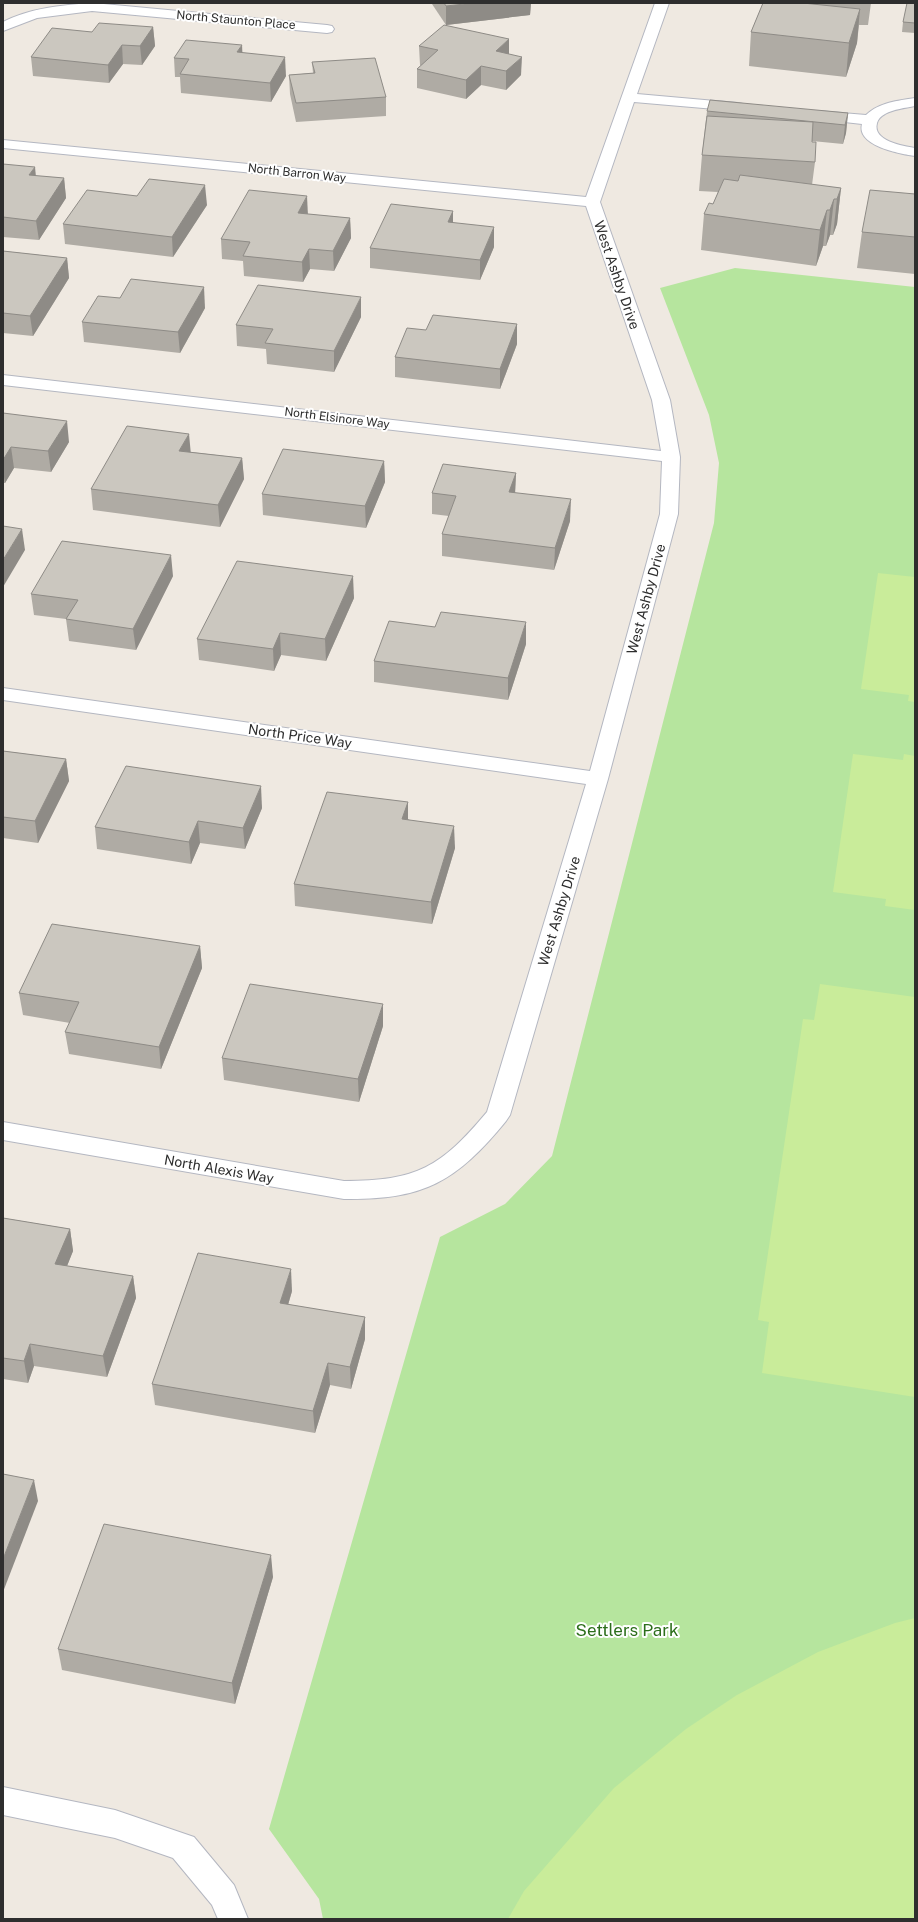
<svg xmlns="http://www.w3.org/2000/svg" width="918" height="1922" viewBox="0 0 918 1922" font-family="'Public Sans',sans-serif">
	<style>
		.green { fill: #b6e59e }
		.pitch { fill: #c9ec9a }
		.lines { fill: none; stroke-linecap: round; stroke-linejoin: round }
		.minor-casing { stroke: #b4b7c1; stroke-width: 2 }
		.minor { fill: #fff; fill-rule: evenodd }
		.wall { fill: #afaba4 }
		.shaded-wall { fill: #8e8b86 }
		.building { fill: #cbc7bf; stroke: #8e8b86 }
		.labels { text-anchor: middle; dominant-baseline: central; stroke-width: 4; stroke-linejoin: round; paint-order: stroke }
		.far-street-label { font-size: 12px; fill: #2e2e2e; stroke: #fff }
		.street-label { font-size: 14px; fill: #2e2e2e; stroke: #fff }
		.near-park-label { font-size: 17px; fill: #2c6e1b; stroke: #fff }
	</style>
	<rect width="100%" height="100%" fill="#efe9e1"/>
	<polygon class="green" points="735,268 915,287 915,1919 323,1919 319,1899 269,1829 440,1237 505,1204 552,1156 714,523 719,463 709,415 660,288"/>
	<g class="pitch">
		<polygon points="878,573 915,577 915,702 908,701 909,695 861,689"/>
		<polygon points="853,754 903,760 904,754 915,756 915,910 885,906 886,899 833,892"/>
		<polygon points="820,984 915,997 915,1397 762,1373 769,1322 758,1320 803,1019 814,1020"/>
		<polygon points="915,1618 915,1919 508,1919 524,1891 614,1788 686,1729 737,1695 818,1652 895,1623"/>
	</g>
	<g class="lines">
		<defs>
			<g id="minor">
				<path d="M 93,3 L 327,25 L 332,26 L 334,29 L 332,32 L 327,33 L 92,11 L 37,18 L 3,31 L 3,22 C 30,8 63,5 93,3 Z"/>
				<path d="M 655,3 L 669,3 L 637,94 L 738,103 L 743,104 L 745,107 L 743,110 L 738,111 L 634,102 L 600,202 L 670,400 L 680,457 L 678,514 L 608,779 L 510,1115 L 506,1121 C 456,1182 424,1200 344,1199 L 3,1140 L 3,1122 L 344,1181 C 417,1181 441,1167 487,1112 L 586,784 L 3,700 L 3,688 L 590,771 L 660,514 L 662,461 L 3,385 L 3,375 L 661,451 L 652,400 L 586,206 L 3,148 L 3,140 L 586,197 Z"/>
				<path d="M 915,98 L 915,106 C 905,108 894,109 885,114 C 881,116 878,119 877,123 C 872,141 903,146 915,148 L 915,156 C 901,154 856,146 862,124 L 818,119 L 813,118 L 811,115 L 813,112 L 818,111 L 866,115 C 880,102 897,101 915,98 Z"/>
				<polygon points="3,1787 115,1810 194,1837 234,1885 248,1919 218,1919 212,1905 173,1858 115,1838 3,1815"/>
			</g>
		</defs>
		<use href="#minor" class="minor-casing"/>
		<use href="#minor" class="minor"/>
	</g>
	<g class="wall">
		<polygon points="432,3 531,3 530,15 446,25 432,4"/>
		<polygon points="763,3 871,3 868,25 859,25 857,43 846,77 749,66 751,32"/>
		<polygon points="915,3 915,33 902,32 903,22"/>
		<polygon points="153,27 155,46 142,65 123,64 109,83 33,76 31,57 92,32"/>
		<polygon points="419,46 509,54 521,75 506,90 481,85 466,99 417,88 417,69 421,65 420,65"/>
		<polygon points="242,53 286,76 271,102 181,93 180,77 175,77 174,58"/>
		<polygon points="312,62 386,97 386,116 296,122 290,94 289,75 313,73"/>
		<polygon points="707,111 848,113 846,133 843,144 812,141 815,162 812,185 841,188 837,224 833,235 830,235 826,246 823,246 816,266 701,250 704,214 713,204 718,192 699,191 702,155 705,128"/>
		<polygon points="3,164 36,176 64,178 66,198 39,240 3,237"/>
		<polygon points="915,194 915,274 857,268 862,232"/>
		<polygon points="207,205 173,257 65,244 63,224"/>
		<polygon points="453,211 453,223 494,247 480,280 370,268 370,248"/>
		<polygon points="307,214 350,218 351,238 334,271 310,269 303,282 244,276 243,261 222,259 221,239"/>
		<polygon points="3,251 67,258 69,278 33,336 3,333"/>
		<polygon points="205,308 180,353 84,342 82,322"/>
		<polygon points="361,317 334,372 267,364 266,349 237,346 236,325"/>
		<polygon points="517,324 517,344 500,389 395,377 395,357 426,330"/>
		<polygon points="3,413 69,442 51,472 14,468 5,483 3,483"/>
		<polygon points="191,452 242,458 244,479 220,527 93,510 91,489"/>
		<polygon points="384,461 385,482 366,528 263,515 262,494"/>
		<polygon points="516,473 515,493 570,521 554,570 442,556 442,534 449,516 432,514 432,493"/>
		<polygon points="173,576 136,650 69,641 66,619 34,615 31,594"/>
		<polygon points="354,598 326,661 281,655 274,671 199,660 197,639"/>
		<polygon points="435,627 526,644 508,700 374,682 374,661"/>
		<polygon points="3,751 66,759 69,781 38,843 3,838"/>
		<polygon points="408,802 408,819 455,848 432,924 295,906 294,884"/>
		<polygon points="262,808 245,849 200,843 191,864 97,849 95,827"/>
		<polygon points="200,946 202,968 161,1069 69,1054 65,1032 70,1023 23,1015 19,993"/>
		<polygon points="383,1026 359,1102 224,1080 222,1058"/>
		<polygon points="3,1218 70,1229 73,1251 67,1266 133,1276 136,1298 107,1377 34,1366 28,1383 3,1379"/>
		<polygon points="292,1291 288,1305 365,1317 365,1339 351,1389 330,1385 315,1433 155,1405 152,1384"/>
		<polygon points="273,1577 235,1704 62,1670 58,1649"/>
	</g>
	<g class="shaded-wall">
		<polygon points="474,3 531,3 530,15 446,25 446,6"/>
		<polygon points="860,9 857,43 846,77 849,43"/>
		<polygon points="153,27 155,46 142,65 140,46"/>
		<polygon points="509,39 509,58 496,70 496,51"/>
		<polygon points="122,45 123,64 109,83 108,65"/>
		<polygon points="242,45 243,64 237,52"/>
		<polygon points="285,57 286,76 271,102 270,83"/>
		<polygon points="522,57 521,75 506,90 506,71"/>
		<polygon points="481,66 481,85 466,99 466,80"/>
		<polygon points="848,113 846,133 843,144 845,125"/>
		<polygon points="35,167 37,187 29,175"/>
		<polygon points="64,178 66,198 39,240 36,221"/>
		<polygon points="205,185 207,205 173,257 172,237"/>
		<polygon points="841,188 837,224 833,235 837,199"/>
		<polygon points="307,196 308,216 298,213"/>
		<polygon points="834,199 830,235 826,246 830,210"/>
		<polygon points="827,210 823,246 816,266 820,230"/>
		<polygon points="453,211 453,230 448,222"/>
		<polygon points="350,218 351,238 334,271 333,251"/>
		<polygon points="494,227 494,247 480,280 480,260"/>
		<polygon points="309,249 310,269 303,282 302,262"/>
		<polygon points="67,258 69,278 33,336 30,316"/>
		<polygon points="204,287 205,308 180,353 178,332"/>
		<polygon points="361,297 361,317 334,372 334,351"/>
		<polygon points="517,324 517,344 500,389 500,369"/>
		<polygon points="67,421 69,442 51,472 48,451"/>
		<polygon points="189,434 191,455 179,451"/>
		<polygon points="11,447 14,468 5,483 3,471 3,460"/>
		<polygon points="242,458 244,479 220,527 218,505"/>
		<polygon points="384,461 385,482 366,528 365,506"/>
		<polygon points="516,473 515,494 509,492"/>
		<polygon points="571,499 570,521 554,570 555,548"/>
		<polygon points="22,529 25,550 3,587 3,560"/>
		<polygon points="171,555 173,576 136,650 133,629"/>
		<polygon points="353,576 354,598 326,661 325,639"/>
		<polygon points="526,622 526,644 508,700 508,678"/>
		<polygon points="280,633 281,655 274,671 273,649"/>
		<polygon points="66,759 69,781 38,843 35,821"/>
		<polygon points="261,786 262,808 245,849 243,828"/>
		<polygon points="408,802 408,824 402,819"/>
		<polygon points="198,821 200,843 191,864 189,842"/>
		<polygon points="454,826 455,848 432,924 431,902"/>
		<polygon points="200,946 202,968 161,1069 159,1047"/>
		<polygon points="383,1004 383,1026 359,1102 358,1079"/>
		<polygon points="70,1229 73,1251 59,1286 55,1264"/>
		<polygon points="291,1269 292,1291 282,1325 280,1303"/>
		<polygon points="133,1276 136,1298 107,1377 103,1356"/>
		<polygon points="365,1317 365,1339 351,1389 350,1367"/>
		<polygon points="30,1344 34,1366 28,1383 24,1361"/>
		<polygon points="328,1363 330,1385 315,1433 313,1411"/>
		<polygon points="34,1480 38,1501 3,1592 3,1559"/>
		<polygon points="271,1555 273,1577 235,1704 232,1683"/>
	</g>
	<g class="building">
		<polygon points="444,3 474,3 446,6"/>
		<polygon points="763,3 803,3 860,9 849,43 751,32"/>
		<polygon points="907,3 915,3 915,23 903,22"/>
		<polygon points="99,23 153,27 140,46 122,45 108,65 31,57 52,28 92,32"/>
		<polygon points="444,25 509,39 496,51 522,57 506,71 481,66 466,80 417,69 438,50 419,46"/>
		<polygon points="186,40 242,45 237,52 285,57 270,83 180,74 189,59 174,58"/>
		<polygon points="375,58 386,97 296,103 289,75 315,73 312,62"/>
		<polygon points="710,100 848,113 845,125 707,111"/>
		<polygon points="707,116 813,122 812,142 816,142 815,162 702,155"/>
		<polygon points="3,164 35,167 29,175 64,178 36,221 3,217"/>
		<polygon points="740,175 841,188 837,199 834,199 830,210 827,210 820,230 704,214 709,203 713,204 724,179 738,181"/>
		<polygon points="149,179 205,185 172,237 63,224 87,190 137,196"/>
		<polygon points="249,190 307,196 298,213 350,218 333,251 309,249 302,262 243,256 250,242 221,239"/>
		<polygon points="870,190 915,194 915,237 862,232"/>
		<polygon points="391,204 453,211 448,222 494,227 480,260 370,248"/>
		<polygon points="3,251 67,258 30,316 3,313"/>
		<polygon points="131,279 204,287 178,332 82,322 98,296 120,298"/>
		<polygon points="258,285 361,297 334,351 265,343 273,329 236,325"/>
		<polygon points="433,315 517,324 500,369 395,357 407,328 426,330"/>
		<polygon points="3,413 67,421 48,451 11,447 3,460"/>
		<polygon points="127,426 189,434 179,451 242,458 218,505 91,489"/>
		<polygon points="283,449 384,461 365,506 262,494"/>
		<polygon points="443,464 516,473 509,492 571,499 555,548 442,534 456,496 432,493"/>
		<polygon points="3,526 22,529 3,560"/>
		<polygon points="62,541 171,555 133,629 66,619 78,600 31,594"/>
		<polygon points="237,561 353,576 325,639 280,633 273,649 197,639"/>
		<polygon points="441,612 526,622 508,678 374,661 389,621 435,627"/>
		<polygon points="3,751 66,759 35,821 3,817"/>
		<polygon points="126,766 261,786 243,828 198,821 189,842 95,827"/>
		<polygon points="327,792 408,802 402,819 454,826 431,902 294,884"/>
		<polygon points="52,924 200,946 159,1047 65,1032 79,1002 19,993"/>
		<polygon points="250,984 383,1004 358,1079 222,1058"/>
		<polygon points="3,1218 70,1229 55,1264 133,1276 103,1356 30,1344 24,1361 3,1358"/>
		<polygon points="198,1253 291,1269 280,1303 365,1317 350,1367 328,1363 313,1411 152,1384"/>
		<polygon points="3,1474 34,1480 3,1559"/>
		<polygon points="104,1524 271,1555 232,1683 58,1649"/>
	</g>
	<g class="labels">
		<g class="far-street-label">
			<text transform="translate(236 20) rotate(5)">North Staunton Place</text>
			<text transform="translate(297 173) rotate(6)">North Barron Way</text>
			<text transform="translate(337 418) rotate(7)">North Elsinore Way</text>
		</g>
		<g class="street-label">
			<text transform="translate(617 275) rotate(71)">West Ashby Drive</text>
			<text transform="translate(646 599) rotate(-75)">West Ashby Drive</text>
			<text transform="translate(300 736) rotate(8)">North Price Way</text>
			<text transform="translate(559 911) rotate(-73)">West Ashby Drive</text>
			<text transform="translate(219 1169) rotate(10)">North Alexis Way</text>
		</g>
		<g class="near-park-label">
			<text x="627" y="1630">Settlers Park</text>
		</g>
	</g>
	<rect width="918" height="1922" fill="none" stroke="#2e2e2e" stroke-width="8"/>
</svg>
